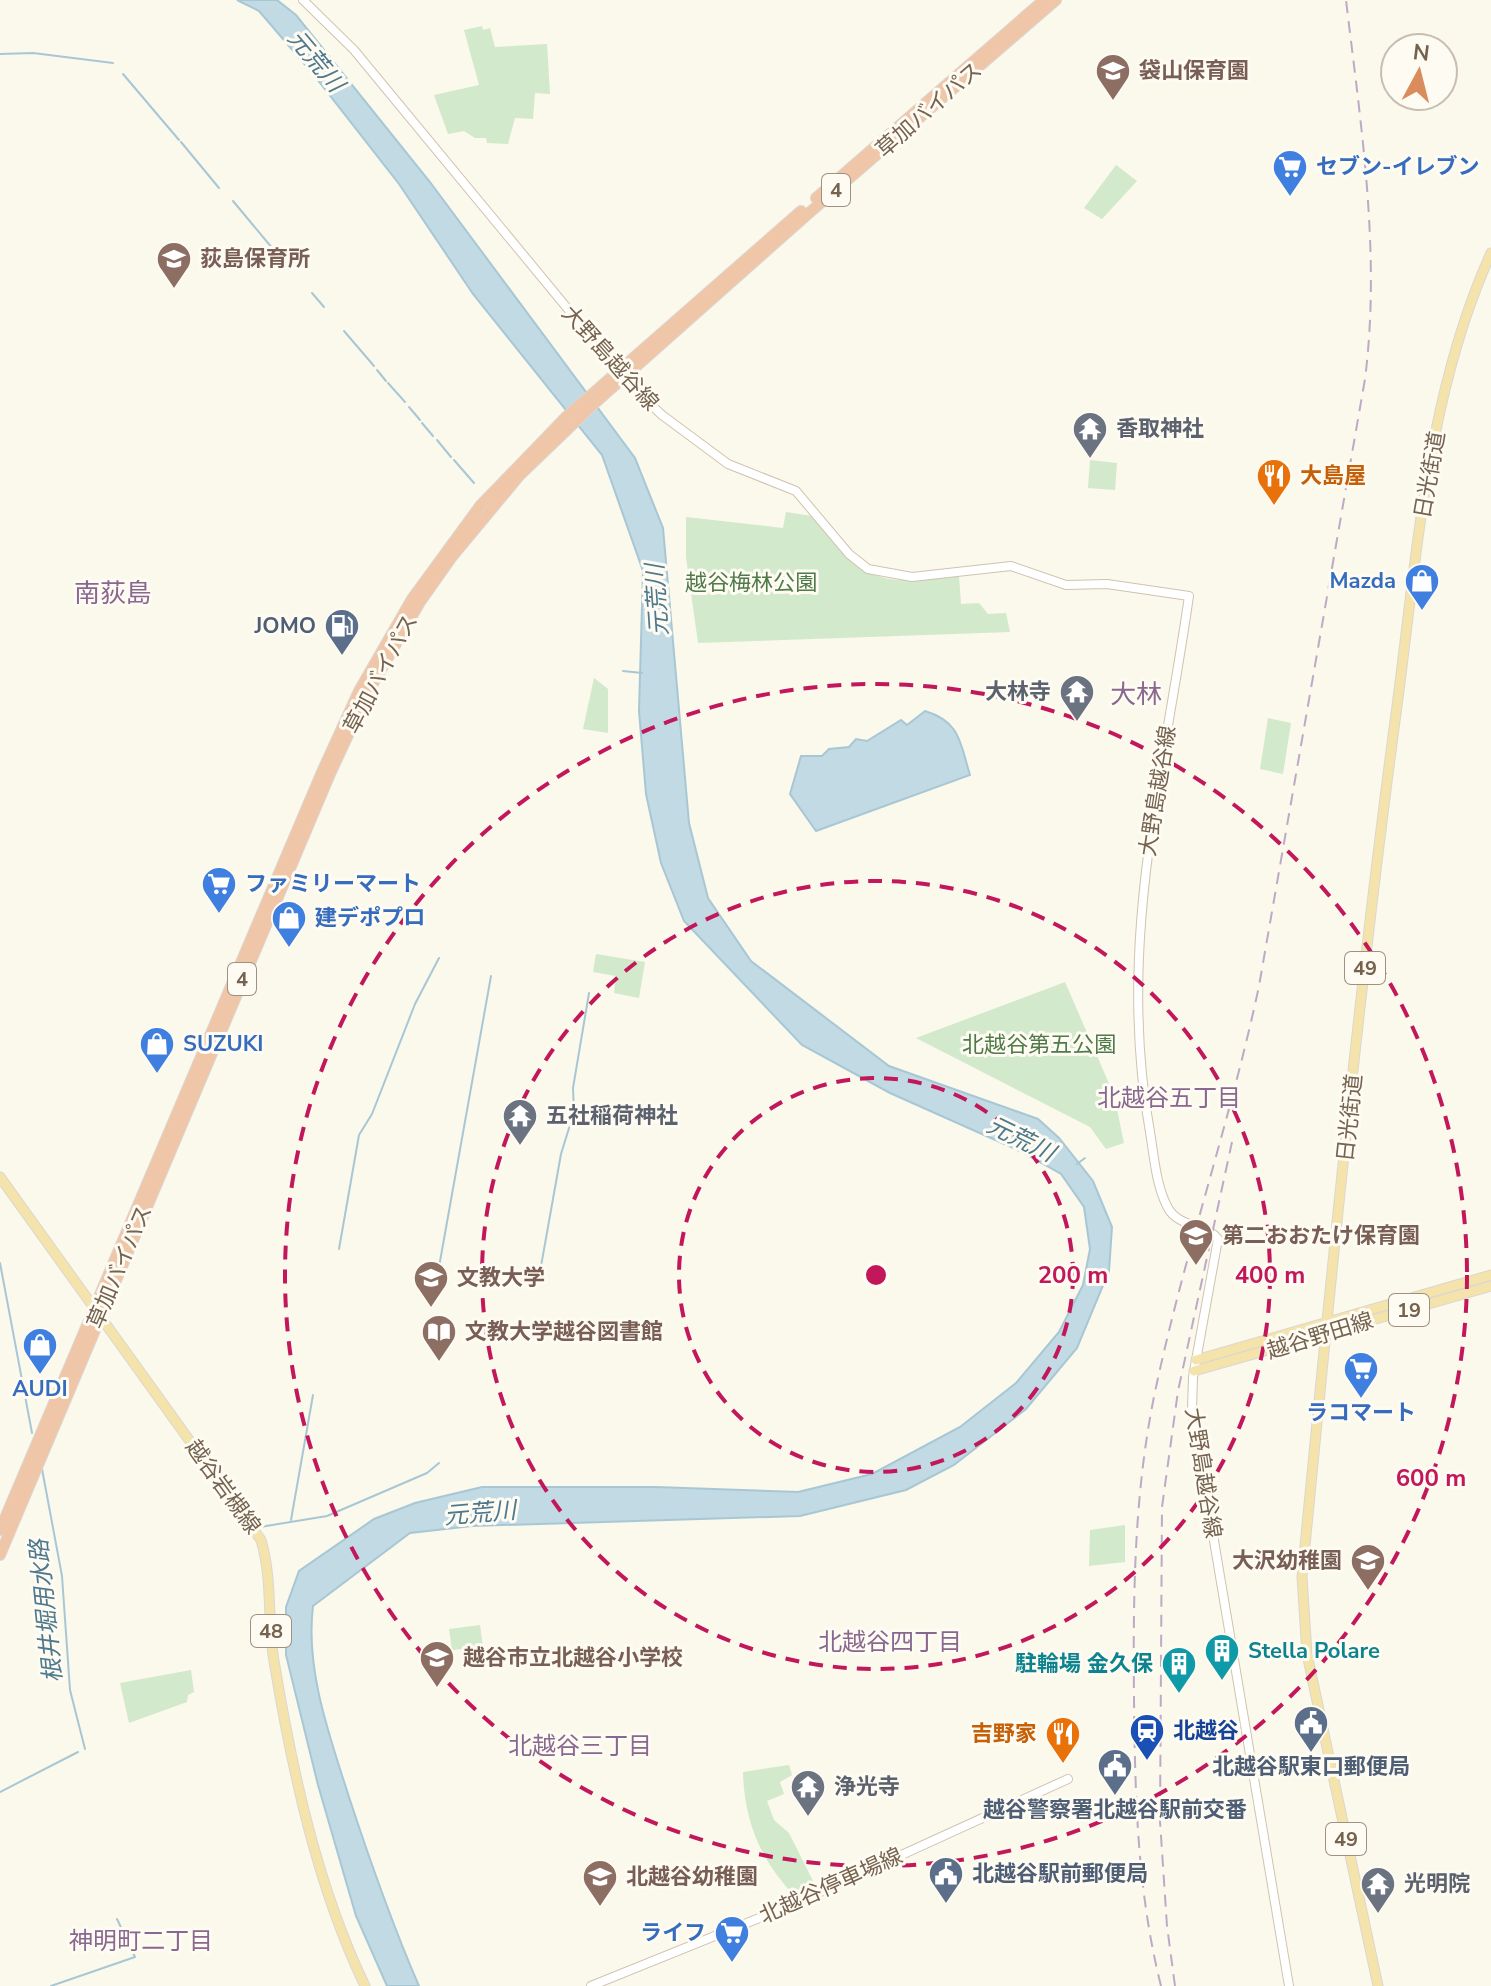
<svg xmlns="http://www.w3.org/2000/svg" width="1491" height="1986" viewBox="0 0 1491 1986" font-family="'Nunito Sans','Noto Sans JP',sans-serif">
	<style>
		.green { fill: #d2e9cb }
		.water { fill: #c1dae4; stroke: #a8c7d5; stroke-width: 2 }
		.lines { fill: none; stroke-linecap: round; stroke-linejoin: round }
		.stream { stroke: #a8c7d5; stroke-width: 2 }
		.secondary-casing { stroke: #d0c3b0; stroke-width: 10 }
		.primary-casing { stroke: #dbd6d2; stroke-width: 11 }
		.highway-casing { stroke: #dbd6d2; stroke-width: 12 }
		.secondary { stroke: #fff; stroke-width: 8 }
		.primary { stroke: #f4e4ab; stroke-width: 9 }
		.highway { stroke: #f0c6a9; stroke-width: 10 }
		.rail { stroke: #bdaac6; stroke-width: 2; stroke-dasharray: 12 8; stroke-linecap: butt }
		.ring { fill: none; stroke: #c2185b; stroke-width: 4; stroke-dasharray: 14 10 }
		.labels { text-anchor: middle; dominant-baseline: central; stroke-width: 6; stroke-linejoin: round; paint-order: stroke }
		.shield { fill: #fefbf3; stroke: #9e9181; stroke-width: 2 }
		.shield-label { font-size: 20px; font-weight: bold; fill: #756350 }
		.education-label { font-size: 22px; font-weight: bold; fill: #785e54; stroke: #fefbf3; text-anchor: start }
		.street-label { font-size: 22px; fill: #756350; stroke: #fefbf3 }
		.shop-label { font-size: 22px; font-weight: bold; fill: #366cbe; stroke: #fefbf3; text-anchor: start }
		.worship-label { font-size: 22px; font-weight: bold; fill: #5b616d; stroke: #fefbf3; text-anchor: start }
		.food-label { font-size: 22px; font-weight: bold; fill: #c56008; stroke: #fefbf3; text-anchor: start }
		.park-label { font-size: 22px; fill: #507a49; stroke: #fefbf3 }
		.service-label { font-size: 22px; font-weight: bold; fill: #4e5e75; stroke: #fefbf3 }
		.culture-label { font-size: 22px; font-weight: bold; fill: #0d838f; stroke: #fefbf3; text-anchor: start }
		.transit-label { font-size: 22px; font-weight: bold; fill: #164399; stroke: #fefbf3; text-anchor: start }
		.water-label { font-size: 24px; font-style: italic; fill: #4e798d; stroke: #fefbf3 }
		.neighbourhood-label { font-size: 24px; fill: #896890; stroke: #fefbf3 }
		.quarter-label { font-size: 26px; fill: #896890; stroke: #fefbf3 }
		.centre { fill: #c2185b; stroke: #fefbf3; stroke-width: 4 }
		.ring-label { font-size: 24px; text-anchor: middle; font-weight: bold; fill: #c2185b; stroke: #fefbf3; stroke-width: 6; stroke-linejoin: round; paint-order: stroke }
	</style>
	<rect width="100%" height="100%" fill="#fbf8ec"/>
	<g class="green">
		<polygon points="482,26 483,30 490,28 495,47 547,44 550,94 535,93 533,119 515,118 508,144 487,143 486,138 475,138 464,131 448,134 434,95 479,85 464,30"/>
		<polygon points="1116,165 1137,181 1102,219 1084,208"/>
		<polygon points="1090,460 1117,463 1115,490 1088,488"/>
		<path d="M 786,512 L 812,516 C 869,582 871,586 959,576 L 961,604 L 979,603 L 988,614 L 1006,613 L 1010,632 L 698,643 L 686,557 L 686,517 L 783,528 Z"/>
		<polygon points="594,678 608,689 608,733 583,729"/>
		<polygon points="1268,718 1291,723 1283,774 1260,769"/>
		<polygon points="596,954 645,962 639,998 614,993 616,976 593,972"/>
		<polygon points="1065,982 1114,1095 1124,1143 1106,1149 1090,1127 916,1038"/>
		<polygon points="1125,1525 1125,1562 1089,1566 1090,1530"/>
		<polygon points="480,1625 483,1647 452,1650 449,1629"/>
		<polygon points="191,1670 194,1692 188,1695 187,1702 129,1723 120,1683"/>
		<path d="M 789,1765 L 792,1775 L 780,1782 L 784,1794 L 767,1801 L 774,1820 L 789,1833 L 815,1885 L 793,1894 C 760,1860 744,1819 743,1772 Z"/>
	</g>
	<g class="water">
		<path d="M 237,0 L 277,0 L 296,15 L 430,182 L 635,458 L 663,528 L 689,823 L 708,898 L 751,961 L 889,1066 L 1038,1119 L 1059,1138 L 1093,1181 L 1112,1227 L 1109,1271 L 1077,1348 L 1026,1409 L 954,1465 L 906,1490 L 800,1516 L 472,1526 L 410,1533 L 313,1606 C 305,1670 330,1737 349,1797 C 370,1861 392,1924 419,1986 L 387,1986 L 356,1916 L 318,1785 L 286,1655 L 286,1607 L 299,1571 L 374,1519 L 415,1503 L 482,1487 L 656,1487 L 798,1492 L 872,1474 L 960,1427 L 1016,1383 L 1059,1332 L 1083,1285 L 1090,1249 L 1084,1207 L 1061,1174 L 1022,1152 L 890,1093 L 802,1045 L 684,921 L 661,863 L 646,794 L 639,711 L 643,571 L 602,455 L 473,294 L 399,184 L 313,74 L 259,11 Z"/>
		<path d="M 925,711 C 961,722 960,743 970,775 L 816,831 L 790,794 L 801,756 L 822,756 L 829,749 L 849,747 L 856,739 L 867,741 L 901,720 L 907,725 Z"/>
	</g>
	<g class="lines">
		<g class="stream">
			<polyline points="0,54 33,53 113,63"/>
			<polyline points="123,74 179,140"/>
			<polyline points="181,142 219,188"/>
			<polyline points="233,201 273,249"/>
			<polyline points="278,253 291,269"/>
			<polyline points="312,293 324,307"/>
			<polyline points="344,331 374,366"/>
			<polyline points="377,370 386,381"/>
			<polyline points="388,383 405,402"/>
			<polyline points="409,407 420,420"/>
			<polyline points="422,423 433,436"/>
			<polyline points="437,440 451,457"/>
			<polyline points="454,460 474,483"/>
			<polyline points="623,671 642,673"/>
			<polyline points="1077,1164 1085,1158"/>
			<polyline points="339,1249 359,1135 372,1114 415,1004 439,958"/>
			<polyline points="0,1263 32,1433"/>
			<polyline points="439,1267 491,976"/>
			<polyline points="538,1283 561,1154 574,1112 573,1088 589,993"/>
			<polyline points="42,1469 62,1576 70,1690 85,1749"/>
			<polyline points="291,1520 313,1395"/>
			<polyline points="260,1527 327,1516 427,1473 439,1463"/>
			<polyline points="0,1792 78,1752"/>
			<polyline points="51,1986 135,1957 117,1919"/>
		</g>
		<defs>
			<g id="secondary">
				<path d="M 303,0 L 354,50 L 634,389 L 662,415 L 728,464 L 796,491 L 849,554 L 868,569 L 912,577 L 1011,566 L 1066,585 L 1107,584 L 1189,596 C 1163,778 1116,946 1150,1132 C 1154,1156 1156,1186 1168,1208 C 1179,1228 1206,1223 1218,1239 L 1193,1377 L 1192,1410 L 1289,1986"/>
				<polyline points="591,1986 794,1904 1068,1779"/>
			</g>
			<g id="primary">
				<path d="M 0,1177 L 261,1540 C 273,1581 267,1620 274,1661 C 292,1770 317,1886 365,1986"/>
				<polyline points="1196,1360 1491,1275"/>
				<polyline points="1194,1371 1491,1286"/>
				<path d="M 1378,1986 L 1307,1654 L 1302,1577 C 1330,1287 1358,996 1397,706 C 1417,555 1427,394 1491,253"/>
			</g>
			<g id="highway">
				<polyline points="816,198 1044,0"/>
				<polyline points="0,1530 322,772 359,691 412,599 480,506 566,417 801,211"/>
				<polyline points="0,1555 330,774 367,694 420,602 451,558 519,476 596,402 809,213 1056,0"/>
			</g>
		</defs>
		<use href="#secondary" class="secondary-casing"/>
		<use href="#primary" class="primary-casing"/>
		<use href="#highway" class="highway-casing"/>
		<use href="#secondary" class="secondary"/>
		<use href="#primary" class="primary"/>
		<use href="#highway" class="highway"/>
		<g class="rail">
			<path d="M 1161,1986 C 1137,1891 1135,1795 1134,1698 C 1133,1590 1134,1484 1158,1378 C 1187,1246 1231,1118 1259,986 L 1365,379 C 1381,253 1361,126 1346,0"/>
			<polyline points="1175,1986 1167,1926 1160,1821 1162,1507 1178,1391 1232,1142"/>
		</g>
	</g>
	<g class="ring">
		<circle cx="876" cy="1275" r="197"/>
		<circle cx="876" cy="1275" r="394"/>
		<circle cx="876" cy="1275" r="591"/>
	</g>
	<defs>
		<symbol id="school-pin" viewBox="-11 -11 22 30"><path d="M0 17L-7.5 6A9.5 9.5 0 1 1 7.5 6Z" fill="#8d6e63" stroke="#fefbf3"/><path d="M0-5L7-2L0 1L-7-2ZM-4 1L0 2.5L4 1V4Q0 6-4 4Z" fill="#fff"/></symbol>
		<symbol id="supermarket-pin" viewBox="-11 -11 22 30"><path d="M0 17L-7.5 6A9.5 9.5 0 1 1 7.5 6Z" fill="#3f7fe0" stroke="#fefbf3"/><path d="M-6-5.5h2.5l.6 2H6L4.5 2H-2.5L-4.4-4H-6ZM-1.5 3.2a1.3 1.3 0 1 0 .1 0ZM3 3.2a1.3 1.3 0 1 0 .1 0Z" fill="#fff"/></symbol>
		<symbol id="temple-pin" viewBox="-11 -11 22 30"><path d="M0 17L-7.5 6A9.5 9.5 0 1 1 7.5 6Z" fill="#6b7280" stroke="#fefbf3"/><path d="M0-6L5-2H3V0L6.5 2.5H4V6H1.5V3h-3V6H-4V2.5H-6.5L-3 0V-2H-5Z" fill="#fff"/></symbol>
		<symbol id="restaurant-pin" viewBox="-11 -11 22 30"><path d="M0 17L-7.5 6A9.5 9.5 0 1 1 7.5 6Z" fill="#e8710a" stroke="#fefbf3"/><path d="M-5-6h1v4h1v-4h1v4h1v-4h1v5L-1.5 .5V6h-2V.5L-5-1ZM5-6V6H3V1.5H1.5Q1.5-4 5-6Z" fill="#fff"/></symbol>
		<symbol id="shop-pin" viewBox="-11 -11 22 30"><path d="M0 17L-7.5 6A9.5 9.5 0 1 1 7.5 6Z" fill="#3f7fe0" stroke="#fefbf3"/><path d="M-5-2.5h2.3a2.7 3.5 0 0 1 5.4 0H5L5.5 6h-11ZM-1.5-2.5h3a1.5 2.3 0 0 0-3 0Z" fill="#fff"/></symbol>
		<symbol id="fuel-pin" viewBox="-11 -11 22 30"><path d="M0 17L-7.5 6A9.5 9.5 0 1 1 7.5 6Z" fill="#5c6f8a" stroke="#fefbf3"/><path d="M-5.5-6h7V0h2V4h1.3V-2.5L3-4.5l.8-.8L6-3V5H2.5V1h-1V6h-7ZM-4.2-4.7v3.2H.2V-4.7Z" fill="#fff"/></symbol>
		<symbol id="library-pin" viewBox="-11 -11 22 30"><path d="M0 17L-7.5 6A9.5 9.5 0 1 1 7.5 6Z" fill="#8d6e63" stroke="#fefbf3"/><path d="M-6-4Q-3-5.5-.7-3.5V5Q-3 3-6 4ZM6-4Q3-5.5 .7-3.5V5Q3 3 6 4Z" fill="#fff"/></symbol>
		<symbol id="building-pin" viewBox="-11 -11 22 30"><path d="M0 17L-7.5 6A9.5 9.5 0 1 1 7.5 6Z" fill="#0f9aa8" stroke="#fefbf3"/><path d="M-4-6H4V6H1V3H-1V6H-4ZM-2.5-4.3h1.7v1.8h-1.7ZM.8-4.3h1.7v1.8H.8ZM-2.5-1h1.7V.8h-1.7ZM.8-1h1.7V.8H.8Z" fill="#fff"/></symbol>
		<symbol id="civic-pin" viewBox="-11 -11 22 30"><path d="M0 17L-7.5 6A9.5 9.5 0 1 1 7.5 6Z" fill="#5c6f8a" stroke="#fefbf3"/><path d="M-.6-6.5H3V-4.5H.6V-3L4-1V1h2V6H-6V1h2V-1L-.6-3ZM-1.2 2.5V6h2.4V2.5Z" fill="#fff"/></symbol>
		<symbol id="station-pin" viewBox="-11 -11 22 30"><path d="M0 17L-7.5 6A9.5 9.5 0 1 1 7.5 6Z" fill="#1a4fb4" stroke="#fefbf3"/><path d="M-3-6H3Q5-6 5-4V2Q5 4 3 4L4.5 6H3L1.5 4h-3L-3 6H-4.5L-3 4Q-5 4-5 2V-4Q-5-6-3-6ZM-3.5-4v3h7v-3ZM-3.5 1v1.5H-2V1ZM2 1v1.5H3.5V1Z" fill="#fff"/></symbol>
	</defs>
	<g fill-rule="evenodd">
		<use href="#school-pin" x="1093" y="51" width="40" height="54"/>
		<use href="#supermarket-pin" x="1270" y="147" width="40" height="54"/>
		<use href="#school-pin" x="154" y="239" width="40" height="54"/>
		<use href="#temple-pin" x="1070" y="409" width="40" height="54"/>
		<use href="#restaurant-pin" x="1254" y="456" width="40" height="54"/>
		<use href="#shop-pin" x="1402" y="561" width="40" height="54"/>
		<use href="#fuel-pin" x="322" y="606" width="40" height="54"/>
		<use href="#temple-pin" x="1057" y="672" width="40" height="54"/>
		<use href="#supermarket-pin" x="199" y="864" width="40" height="54"/>
		<use href="#shop-pin" x="269" y="898" width="40" height="54"/>
		<use href="#shop-pin" x="137" y="1024" width="40" height="54"/>
		<use href="#temple-pin" x="500" y="1096" width="40" height="54"/>
		<use href="#school-pin" x="1176" y="1216" width="40" height="54"/>
		<use href="#school-pin" x="411" y="1258" width="40" height="54"/>
		<use href="#library-pin" x="419" y="1312" width="40" height="54"/>
		<use href="#shop-pin" x="20" y="1325" width="40" height="54"/>
		<use href="#supermarket-pin" x="1341" y="1349" width="40" height="54"/>
		<use href="#school-pin" x="1348" y="1541" width="40" height="54"/>
		<use href="#building-pin" x="1202" y="1631" width="40" height="54"/>
		<use href="#school-pin" x="417" y="1638" width="40" height="54"/>
		<use href="#building-pin" x="1159" y="1644" width="40" height="54"/>
		<use href="#civic-pin" x="1291" y="1703" width="40" height="54"/>
		<use href="#station-pin" x="1127" y="1711" width="40" height="54"/>
		<use href="#restaurant-pin" x="1043" y="1714" width="40" height="54"/>
		<use href="#civic-pin" x="1095" y="1746" width="40" height="54"/>
		<use href="#temple-pin" x="788" y="1767" width="40" height="54"/>
		<use href="#civic-pin" x="926" y="1854" width="40" height="54"/>
		<use href="#school-pin" x="580" y="1857" width="40" height="54"/>
		<use href="#temple-pin" x="1358" y="1864" width="40" height="54"/>
		<use href="#supermarket-pin" x="712" y="1913" width="40" height="54"/>
	</g>
	<g class="labels">
		<g class="shield">
			<rect x="822" y="174" width="28" height="32" rx="6"/>
			<rect x="1345" y="952" width="40" height="32" rx="6"/>
			<rect x="228" y="963" width="28" height="32" rx="6"/>
			<rect x="1389" y="1294" width="40" height="32" rx="6"/>
			<rect x="251" y="1615" width="40" height="32" rx="6"/>
			<rect x="1326" y="1823" width="40" height="32" rx="6"/>
		</g>
		<g class="shield-label">
			<text x="836" y="190">4</text>
			<text x="1365" y="968">49</text>
			<text x="242" y="979">4</text>
			<text x="1409" y="1310">19</text>
			<text x="271" y="1631">48</text>
			<text x="1346" y="1839">49</text>
		</g>
		<g class="education-label">
			<text x="1139" y="71">袋山保育園</text>
			<text x="200" y="259">荻島保育所</text>
			<text x="1222" y="1236">第二おおたけ保育園</text>
			<text x="457" y="1278">文教大学</text>
			<text x="465" y="1332">文教大学越谷図書館</text>
			<text x="1342" y="1561" text-anchor="end">大沢幼稚園</text>
			<text x="463" y="1658">越谷市立北越谷小学校</text>
			<text x="626" y="1877">北越谷幼稚園</text>
		</g>
		<g class="street-label">
			<text transform="translate(929 110) rotate(-41)">草加バイパス</text>
			<text transform="translate(610 358) rotate(48)">大野島越谷線</text>
			<text transform="translate(1430 475) rotate(-80)">日光街道</text>
			<text transform="translate(381 674) rotate(-62)">草加バイパス</text>
			<text transform="translate(1158 791) rotate(-81)">大野島越谷線</text>
			<text transform="translate(1350 1118) rotate(-84)">日光街道</text>
			<text transform="translate(120 1267) rotate(-67)">草加バイパス</text>
			<text transform="translate(1320 1336) rotate(-17)">越谷野田線</text>
			<text transform="translate(1203 1473) rotate(81)">大野島越谷線</text>
			<text transform="translate(223 1487) rotate(54)">越谷岩槻線</text>
			<text transform="translate(831 1886) rotate(-24)">北越谷停車場線</text>
		</g>
		<g class="shop-label">
			<text x="1316" y="167">セブン-イレブン</text>
			<text x="1396" y="581" text-anchor="end">Mazda</text>
			<text x="245" y="884">ファミリーマート</text>
			<text x="315" y="918">建デポプロ</text>
			<text x="183" y="1044">SUZUKI</text>
			<text x="40" y="1389" text-anchor="middle">AUDI</text>
			<text x="1361" y="1413" text-anchor="middle">ラコマート</text>
			<text x="706" y="1933" text-anchor="end">ライフ</text>
		</g>
		<g class="worship-label">
			<text x="1116" y="429">香取神社</text>
			<text x="1051" y="692" text-anchor="end">大林寺</text>
			<text x="546" y="1116">五社稲荷神社</text>
			<text x="834" y="1787">浄光寺</text>
			<text x="1404" y="1884">光明院</text>
		</g>
		<g class="food-label">
			<text x="1300" y="476">大島屋</text>
			<text x="1037" y="1734" text-anchor="end">吉野家</text>
		</g>
		<g class="park-label">
			<text x="751" y="583">越谷梅林公園</text>
			<text x="1039" y="1045">北越谷第五公園</text>
		</g>
		<g class="service-label">
			<text x="316" y="626" text-anchor="end">JOMO</text>
			<text x="1311" y="1767">北越谷駅東口郵便局</text>
			<text x="1115" y="1810">越谷警察署北越谷駅前交番</text>
			<text x="972" y="1874" text-anchor="start">北越谷駅前郵便局</text>
		</g>
		<g class="culture-label">
			<text x="1248" y="1651">Stella Polare</text>
			<text x="1153" y="1664" text-anchor="end">駐輪場 金久保</text>
		</g>
		<g class="transit-label">
			<text x="1173" y="1731">北越谷</text>
		</g>
		<g class="water-label">
			<text transform="translate(316 61) rotate(50)">元荒川</text>
			<text transform="translate(657 600) rotate(-94)">元荒川</text>
			<text transform="translate(1021 1139) rotate(26)">元荒川</text>
			<text transform="translate(480 1513) rotate(-5)">元荒川</text>
			<text transform="translate(46 1611) rotate(-96)">根井堀用水路</text>
		</g>
		<g class="neighbourhood-label">
			<text x="1169" y="1098">北越谷五丁目</text>
			<text x="890" y="1642">北越谷四丁目</text>
			<text x="580" y="1746">北越谷三丁目</text>
			<text x="141" y="1941">神明町二丁目</text>
		</g>
		<g class="quarter-label">
			<text x="113" y="593">南荻島</text>
			<text x="1136" y="694">大林</text>
		</g>
	</g>
	<circle cx="876" cy="1275" r="12" class="centre"/>
	<g class="ring-label">
		<text x="1073" y="1283">200 m</text>
		<text x="1270" y="1283">400 m</text>
		<text x="1431" y="1486">600 m</text>
	</g>
	<g transform="translate(1419 72) rotate(7)"><circle r="38" fill="#fefbf3" stroke="#c7beb2" stroke-width="2"/>
	<path d="M0-6L14 30L0 20L-14 30Z" fill="#da8c5c"/>
	<text y="-12" font-size="22" font-weight="bold" text-anchor="middle" fill="#756350">N</text>
	</g>
</svg>
